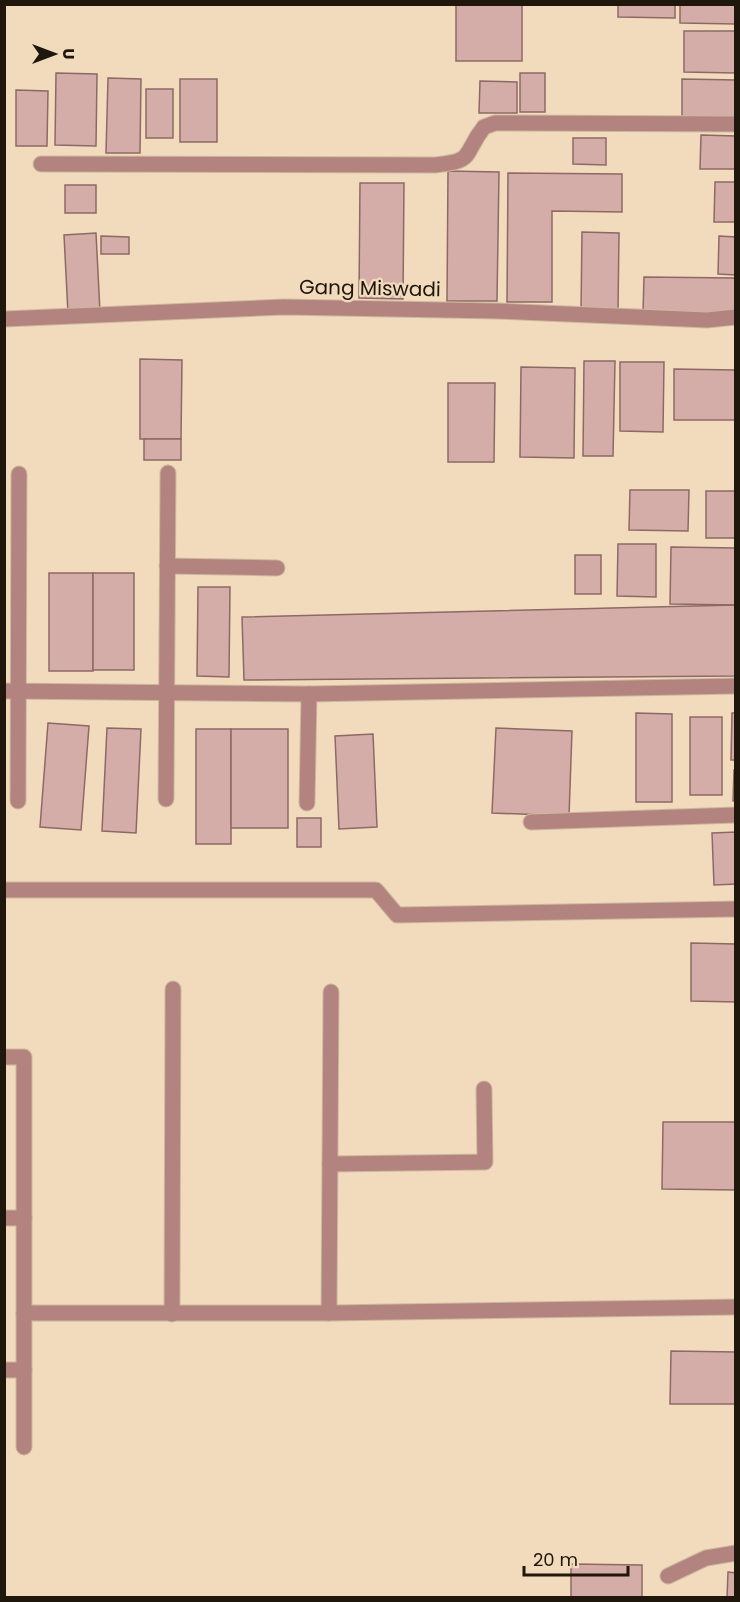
<svg xmlns="http://www.w3.org/2000/svg" width="740" height="1602" viewBox="0 0 740 1602" font-family="Poppins,sans-serif">
	<style>
		.building { fill: #d4ada9; stroke: #8d6966; stroke-width: 1.5 }
		.lines { fill: none; stroke-linecap: round; stroke-linejoin: round }
		.minor-casing { stroke: #ccb89d; stroke-width: 17 }
		.minor { stroke: #b3847f; stroke-width: 15 }
		.labels { text-anchor: middle; dominant-baseline: central; stroke-width: 4.5; stroke-linejoin: round; paint-order: stroke }
		.street-label { font-size: 20px; fill: #1f160c; stroke: #f2dbbd }
	</style>
	<rect width="100%" height="100%" fill="#f2dbbd"/>
	<g class="building">
		<rect x="456" y="4" width="66" height="57"/>
		<polygon points="618,4 675,4 675,18 618,17"/>
		<polygon points="680,4 736,4 736,24 680,23"/>
		<polygon points="684,31 736,31 736,73 684,72"/>
		<polygon points="56,73 97,74 96,146 55,145"/>
		<rect x="520" y="73" width="25" height="39"/>
		<polygon points="108,78 141,79 140,153 106,153"/>
		<rect x="180" y="79" width="37" height="63"/>
		<polygon points="682,79 736,80 736,121 682,120"/>
		<polygon points="480,81 517,82 517,113 479,113"/>
		<rect x="146" y="89" width="27" height="49"/>
		<polygon points="16,90 48,91 47,146 16,146"/>
		<polygon points="701,135 736,136 736,169 700,169"/>
		<polygon points="573,138 606,138 606,165 573,164"/>
		<polygon points="448,171 499,172 497,301 447,301"/>
		<polygon points="508,173 622,174 622,212 552,211 552,302 507,302"/>
		<polygon points="715,182 736,182 736,222 714,222"/>
		<polygon points="360,183 404,183 403,299 359,298"/>
		<rect x="65" y="185" width="31" height="28"/>
		<polygon points="582,232 619,233 618,312 581,312"/>
		<polygon points="96,233 100,312 68,314 64,235"/>
		<polygon points="101,236 129,237 129,254 101,254"/>
		<polygon points="719,236 736,237 736,275 718,274"/>
		<polygon points="644,277 736,278 736,313 643,312"/>
		<polygon points="140,359 182,360 181,439 140,439"/>
		<polygon points="584,361 615,361 613,456 583,456"/>
		<polygon points="620,362 664,362 663,432 620,431"/>
		<polygon points="521,367 575,368 574,458 520,457"/>
		<polygon points="674,369 736,370 736,420 674,420"/>
		<polygon points="448,383 495,383 494,462 448,462"/>
		<rect x="144" y="439" width="37" height="21"/>
		<polygon points="630,490 689,490 688,531 629,530"/>
		<rect x="706" y="491" width="30" height="47"/>
		<polygon points="618,544 656,544 656,597 617,596"/>
		<polygon points="671,547 736,548 736,605 670,604"/>
		<rect x="575" y="555" width="26" height="39"/>
		<rect x="49" y="573" width="44" height="98"/>
		<rect x="93" y="573" width="41" height="97"/>
		<polygon points="198,587 230,587 229,677 197,676"/>
		<polygon points="736,605 736,676 244,680 242,617"/>
		<polygon points="636,713 672,714 672,802 636,802"/>
		<polygon points="732,713 736,713 736,760 731,760"/>
		<rect x="690" y="717" width="32" height="78"/>
		<polygon points="48,723 89,726 81,830 40,827"/>
		<polygon points="107,728 141,729 136,833 102,831"/>
		<polygon points="496,728 572,731 569,816 492,813"/>
		<rect x="196" y="729" width="35" height="115"/>
		<rect x="231" y="729" width="57" height="99"/>
		<polygon points="373,734 377,827 339,829 335,736"/>
		<polygon points="734,770 736,770 736,801 733,801"/>
		<rect x="297" y="818" width="24" height="29"/>
		<polygon points="736,832 736,884 714,885 712,833"/>
		<polygon points="691,943 736,944 736,1002 691,1001"/>
		<polygon points="663,1122 736,1122 736,1190 662,1189"/>
		<polygon points="671,1351 736,1352 736,1404 670,1404"/>
		<polygon points="571,1564 642,1565 642,1598 571,1598"/>
		<polygon points="728,1572 736,1573 736,1598 727,1598"/>
	</g>
	<g class="lines">
		<defs>
			<g id="minor">
				<path d="M 41,164 L 435,165 C 476,161 462,155 484,127 L 495,123 L 736,124"/>
				<polyline points="4,319 284,307 496,311 707,320 736,317"/>
				<polyline points="167,566 277,568"/>
				<polyline points="4,691 309,694 736,686"/>
				<polyline points="166,799 168,473"/>
				<polyline points="18,801 19,474"/>
				<polyline points="307,803 309,694"/>
				<polyline points="531,822 736,815"/>
				<polyline points="4,890 376,890 397,915 736,909"/>
				<polyline points="4,1057 24,1057 24,1447"/>
				<polyline points="330,1164 485,1162 484,1089"/>
				<polyline points="4,1218 24,1218"/>
				<polyline points="24,1313 329,1313 736,1307"/>
				<polyline points="329,1313 331,992"/>
				<polyline points="172,1314 173,989"/>
				<polyline points="4,1370 24,1370"/>
				<polyline points="668,1576 706,1558 736,1553"/>
			</g>
		</defs>
		<use href="#minor" class="minor-casing"/>
		<use href="#minor" class="minor"/>
	</g>
	<g class="labels">
		<g class="street-label">
			<text transform="translate(370 288) rotate(1)">Gang Miswadi</text>
		</g>
	</g>
	<rect width="740" height="1602" fill="none" stroke="#1f160c" stroke-width="12"/>
	<g transform="translate(54 54) rotate(90)" stroke="#f2dbbd" stroke-width="4.5" paint-order="stroke">
	<path d="M0-4.5L10 22L0 15L-10 22Z" fill="#1f160c"/>
	<text y="-9" font-size="16" font-weight="bold" text-anchor="middle" fill="#1f160c">U</text>
	</g>
	<path d="M524 1566v9h104v-9" fill="none" stroke="#1f160c" stroke-width="3"/>
	<text x="533" y="1566" font-size="18" fill="#1f160c" stroke="#f2dbbd" stroke-width="4.5" paint-order="stroke">20 m</text>
</svg>
